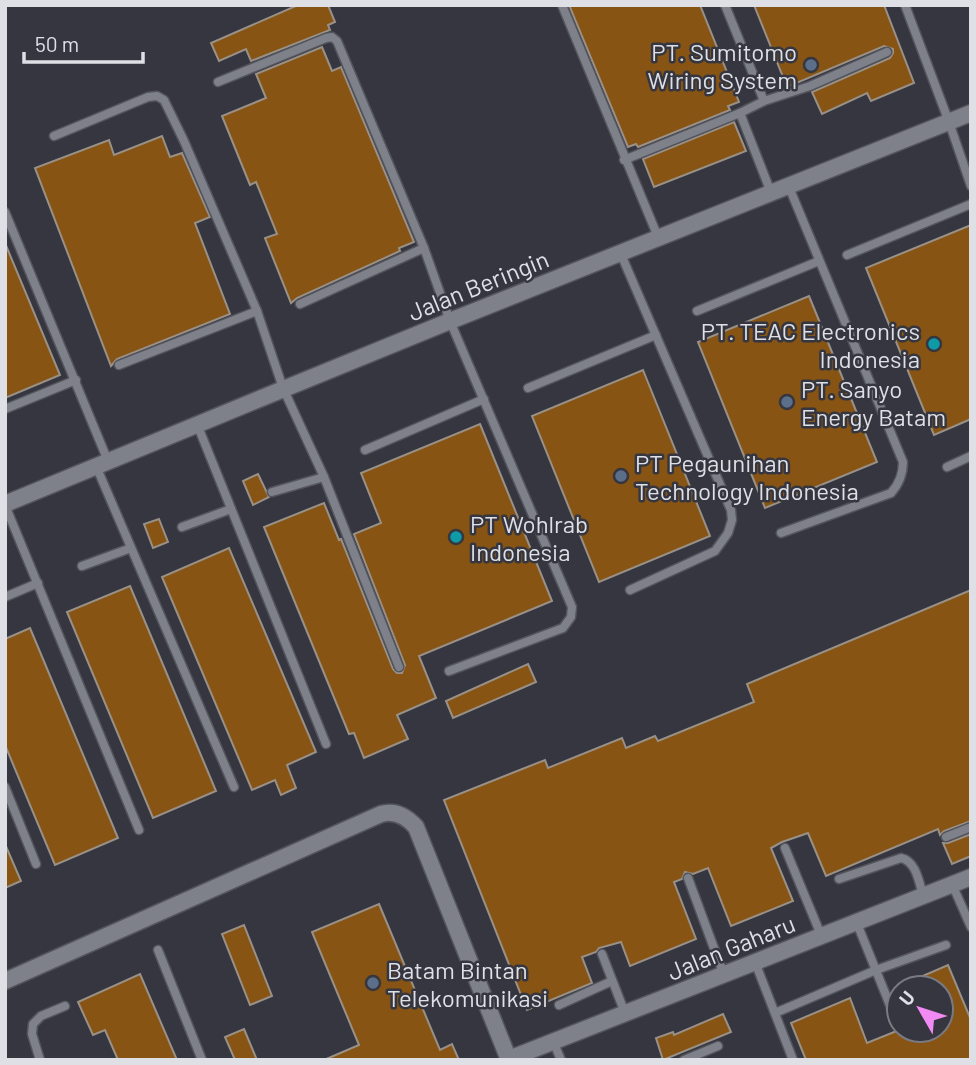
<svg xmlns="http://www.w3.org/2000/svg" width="976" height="1065" viewBox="0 0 976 1065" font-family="Barlow,sans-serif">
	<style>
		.building { fill: #875414; stroke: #999188; stroke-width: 2 }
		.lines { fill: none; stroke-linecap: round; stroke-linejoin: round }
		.lane-casing { stroke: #53545c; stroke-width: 11 }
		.street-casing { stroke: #53545c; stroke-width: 19 }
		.lane { stroke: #7e808a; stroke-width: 8 }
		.street { stroke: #7e808a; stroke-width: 16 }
		.service-dot { fill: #5c6f8a; stroke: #35363f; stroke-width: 2.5 }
		.culture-dot { fill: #0f9aa8; stroke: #35363f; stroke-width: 2.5 }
		.labels { text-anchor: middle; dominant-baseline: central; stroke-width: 5; stroke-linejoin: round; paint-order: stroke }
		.poi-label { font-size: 24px; fill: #dfe0e6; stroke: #35363f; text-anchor: start }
		.street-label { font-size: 24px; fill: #dfe0e6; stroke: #35363f }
	</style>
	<rect width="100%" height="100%" fill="#35363f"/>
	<g class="building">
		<polygon points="298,5 328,5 335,22 328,25 330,30 251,61 246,49 219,61 211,43"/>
		<polygon points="569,5 700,5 739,102 728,106 730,110 638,147 636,144 628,147"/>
		<polygon points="754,5 884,5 914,83 871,101 867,93 822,114 812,92 890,58 893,53 893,49 884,46 787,87"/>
		<polygon points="322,47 332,71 341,67 414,242 399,248 400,251 297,298 291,303 265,238 277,234 256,182 250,185 222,116 266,98 256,74"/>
		<polygon points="734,122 746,151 654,187 643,159"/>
		<polygon points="162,136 170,157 182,153 210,217 195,223 230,314 117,359 111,366 35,168 109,140 114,155"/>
		<polygon points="971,225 971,419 934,435 866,268"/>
		<polygon points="5,243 60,375 5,398"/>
		<polygon points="809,296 877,462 765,508 698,342"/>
		<polygon points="643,370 710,536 599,582 532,416"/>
		<polygon points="480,424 552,601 419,656 436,698 397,715 408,739 364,758 354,733 349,734 264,527 324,503 339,540 341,539 393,669 397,673 402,673 405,665 354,534 381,523 361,473"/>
		<polygon points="258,474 269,497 253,505 243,481"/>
		<polygon points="159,519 168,542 153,548 144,524"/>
		<polygon points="229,548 316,752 287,765 296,788 281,795 275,780 252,790 162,577"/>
		<polygon points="130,586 216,791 153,818 67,612"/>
		<polygon points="971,590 971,821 944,831 940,835 938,829 826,876 808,833 782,842 771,848 793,901 731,926 708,868 693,874 685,872 682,879 674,882 696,939 630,966 621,942 599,948 596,952 582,957 592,983 527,1010 444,800 545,760 548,768 622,738 626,748 655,736 658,741 754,702 747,684"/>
		<polygon points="30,628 118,838 55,865 5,745 5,639"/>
		<polygon points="528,664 536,682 453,718 446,701"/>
		<polygon points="971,834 971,856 952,864 943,843 948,843"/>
		<polygon points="5,844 21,881 5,888"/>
		<polygon points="379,904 440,1050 452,1044 459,1060 324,1060 359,1045 312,932"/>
		<polygon points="244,925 272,996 250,1005 222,934"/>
		<polygon points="948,965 971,1020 971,1060 806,1060 791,1023 850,998 867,1043 899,1030 941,1030 941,988 895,988"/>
		<polygon points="140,974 177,1060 118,1060 105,1030 93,1035 78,1002"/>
		<polygon points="723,1014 731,1032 663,1060 656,1038 673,1032 674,1035"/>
		<polygon points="244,1029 257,1060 235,1060 225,1037"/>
	</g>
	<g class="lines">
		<defs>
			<g id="lane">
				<polyline points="562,5 658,237"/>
				<polyline points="725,5 764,101 740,113 772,195"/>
				<polyline points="905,5 949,122 971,186"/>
				<polyline points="218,82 326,38 332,37 337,41 424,248 450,321 572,607 571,617 563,628 449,671"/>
				<polyline points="764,101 810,86 887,52"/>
				<polyline points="54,136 148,97 157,96 164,100 184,141 257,311 283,388 324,477 399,667"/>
				<polyline points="624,160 740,113"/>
				<polyline points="5,212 108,461"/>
				<polyline points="620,252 731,510 732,520 728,533 715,551 630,590"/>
				<polyline points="847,255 971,204"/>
				<polyline points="300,304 424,248"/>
				<polyline points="697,311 819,261"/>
				<polyline points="119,365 257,311"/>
				<polyline points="528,388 656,335"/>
				<polyline points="5,409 76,380"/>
				<polyline points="197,424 326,744"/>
				<polyline points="365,450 484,399"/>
				<polyline points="96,466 234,787"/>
				<polyline points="947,467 971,456"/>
				<polyline points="272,492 324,477"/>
				<polyline points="5,505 139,830"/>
				<polyline points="182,527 231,509"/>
				<path d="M 781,533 L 891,493 C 900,483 903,474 903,462 L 789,187"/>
				<polyline points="82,566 131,548"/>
				<polyline points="5,597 38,583"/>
				<polyline points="5,787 36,864"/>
				<polyline points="946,837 971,827"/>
				<polyline points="785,848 821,935"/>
				<polyline points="688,878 724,975"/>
				<path d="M 839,879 L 901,858 C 916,861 919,882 923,895"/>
				<polyline points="952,884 971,927"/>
				<polyline points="856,921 896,1020"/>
				<polyline points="158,950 202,1060"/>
				<polyline points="602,954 625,1013"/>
				<polyline points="755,962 793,1060"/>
				<polyline points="559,1005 612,981"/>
				<polyline points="775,1013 876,970 946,945"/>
				<polyline points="553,1041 561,1060"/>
				<polyline points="40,1060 32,1034 33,1024 41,1016 65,1006"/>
				<polyline points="684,1060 718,1046"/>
			</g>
			<g id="street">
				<path d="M 5,504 C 154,443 301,381 450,321 C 623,251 798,183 971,113"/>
				<path d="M 5,981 L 381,814 C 395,810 406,816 416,827 L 509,1060"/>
				<polyline points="509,1059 971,877"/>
			</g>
		</defs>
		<use href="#lane" class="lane-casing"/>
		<use href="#street" class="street-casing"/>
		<use href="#lane" class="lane"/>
		<use href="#street" class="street"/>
	</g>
	<g class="service-dot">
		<circle cx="811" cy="65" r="7"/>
		<circle cx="787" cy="402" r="7"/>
		<circle cx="621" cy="476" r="7"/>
		<circle cx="373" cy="983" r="7"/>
	</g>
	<g class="culture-dot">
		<circle cx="934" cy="344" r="7"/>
		<circle cx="456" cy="537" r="7"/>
	</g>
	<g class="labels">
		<g class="poi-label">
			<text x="797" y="51" text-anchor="end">PT. Sumitomo<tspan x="797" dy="28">Wiring System</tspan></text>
			<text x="920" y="330" text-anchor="end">PT. TEAC Electronics<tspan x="920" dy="28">Indonesia</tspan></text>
			<text x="801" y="388">PT. Sanyo<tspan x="801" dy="28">Energy Batam</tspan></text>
			<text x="635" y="462">PT Pegaunihan<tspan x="635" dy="28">Technology Indonesia</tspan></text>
			<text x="470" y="523">PT Wohlrab<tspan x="470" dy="28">Indonesia</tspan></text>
			<text x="387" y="969">Batam Bintan<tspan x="387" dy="28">Telekomunikasi</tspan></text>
		</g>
		<g class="street-label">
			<text transform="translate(478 285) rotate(-22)">Jalan Beringin</text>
			<text transform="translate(731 947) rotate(-22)">Jalan Gaharu</text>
		</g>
	</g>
	<rect width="976" height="1065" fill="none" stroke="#dfe0e6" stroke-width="14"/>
	<g transform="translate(920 1009) rotate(309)"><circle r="33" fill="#35363f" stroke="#797a82" stroke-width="2"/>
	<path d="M0-5L12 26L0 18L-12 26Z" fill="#f28af3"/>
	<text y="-10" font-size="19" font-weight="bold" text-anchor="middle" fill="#dfe0e6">U</text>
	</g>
	<path d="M24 52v10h119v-10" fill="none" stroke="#dfe0e6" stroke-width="3.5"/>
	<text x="35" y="52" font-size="21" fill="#dfe0e6" stroke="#35363f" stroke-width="5" paint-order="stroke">50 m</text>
</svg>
